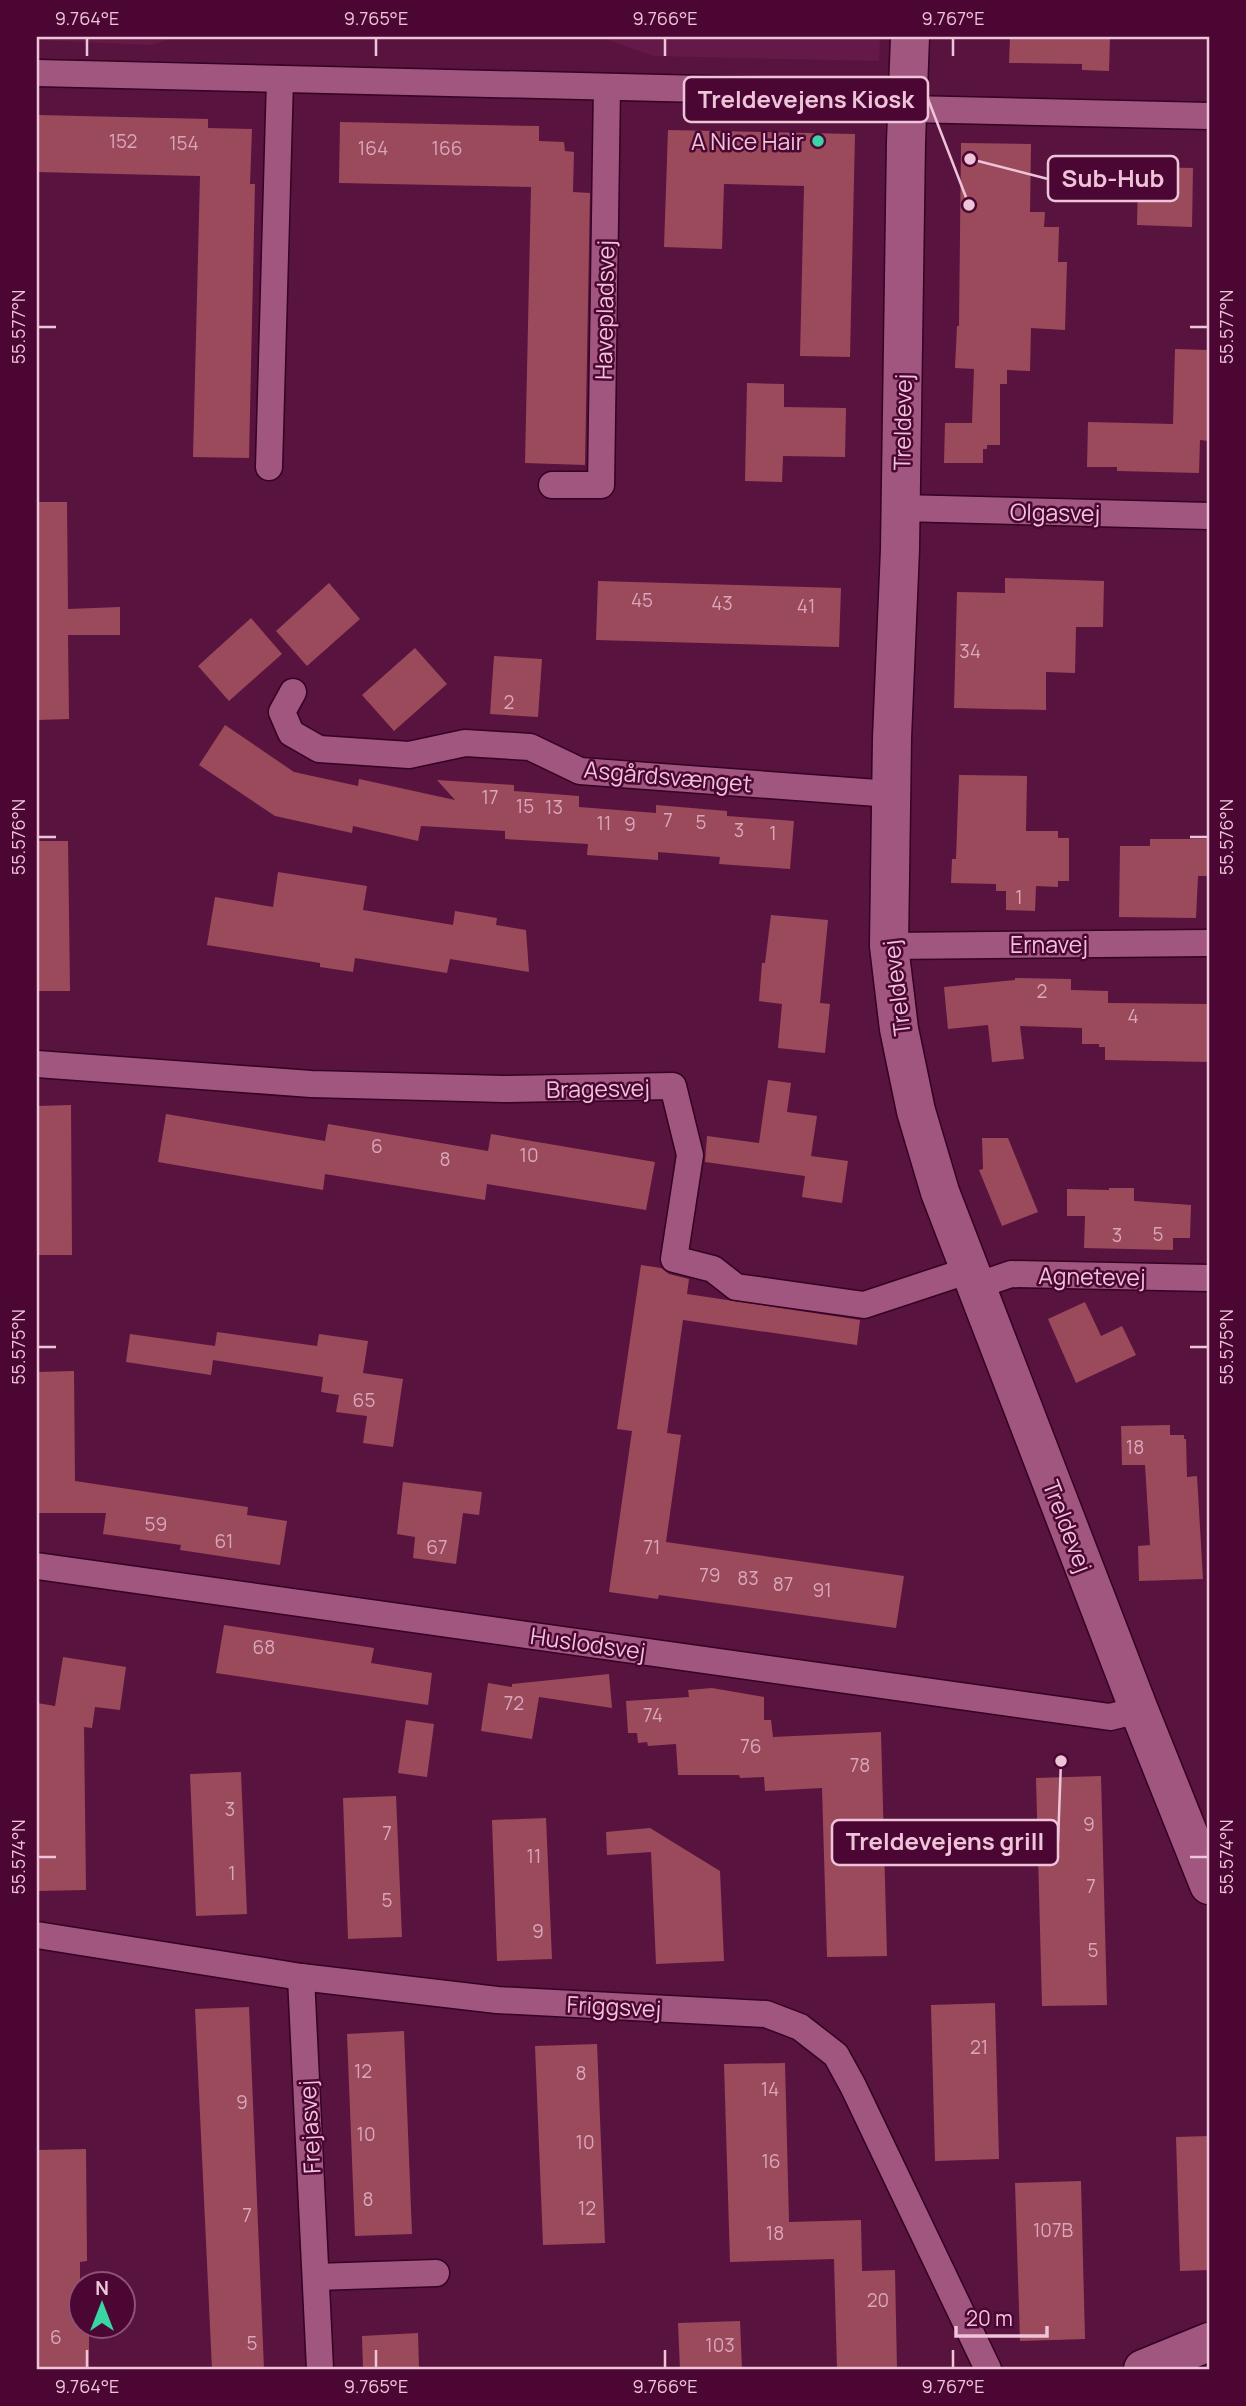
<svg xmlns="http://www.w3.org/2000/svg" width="1246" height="2406" viewBox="0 0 1246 2406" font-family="Manrope,sans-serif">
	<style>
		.built { fill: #651948 }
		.building { fill: #9b4a5c }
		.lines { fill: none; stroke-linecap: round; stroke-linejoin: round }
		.street-casing { stroke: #350223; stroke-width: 29 }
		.secondary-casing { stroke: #350223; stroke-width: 41 }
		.street { stroke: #a0567f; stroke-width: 26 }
		.secondary { stroke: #a0567f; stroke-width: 38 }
		.ticks { fill: none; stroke: #eec4d9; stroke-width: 2.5 }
		.poi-dot { fill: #3bd4a4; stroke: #4c0633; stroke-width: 2.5 }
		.labels { text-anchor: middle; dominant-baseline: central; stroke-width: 5; stroke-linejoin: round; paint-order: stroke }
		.number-label { font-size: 19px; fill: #d9a6ba }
		.poi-label { font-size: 23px; fill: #eec4d9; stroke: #4c0633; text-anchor: end }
		.street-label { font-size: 23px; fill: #eec4d9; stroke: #4c0633 }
		.leader { fill: none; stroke: #eec4d9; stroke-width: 2.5 }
		.callout-dot { fill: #eec4d9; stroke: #4c0633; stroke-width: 2.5 }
		.callout { fill: #4c0633; stroke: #eec4d9; stroke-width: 2.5 }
		.callout-label { font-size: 24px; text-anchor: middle; font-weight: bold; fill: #eec4d9 }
		.neatline { fill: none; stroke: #eec4d9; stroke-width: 2.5 }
		.ticks-label { font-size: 18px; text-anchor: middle; fill: #eec4d9 }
	</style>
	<rect width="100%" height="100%" fill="#58143e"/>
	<g class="built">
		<polygon points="37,37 174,37 152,45 37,40"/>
		<polygon points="601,37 880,37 879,61 653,56"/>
	</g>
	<g class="building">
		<polygon points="1010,37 1110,37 1109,71 1082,70 1082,64 1009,63"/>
		<polygon points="37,115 208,119 208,128 252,129 250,184 255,184 249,458 193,457 200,176 37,172"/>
		<polygon points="340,122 539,126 539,141 564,142 565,151 574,152 573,192 590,193 585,465 525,463 531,187 339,183"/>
		<polygon points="668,130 855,134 850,357 800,356 804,186 724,184 722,249 664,247"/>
		<polygon points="961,143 1031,144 1030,212 1045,212 1044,227 1059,227 1058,262 1067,262 1065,330 1031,328 1030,371 1007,370 1007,384 1000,384 1000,445 987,445 987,449 983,449 983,463 944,463 945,423 972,423 974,369 955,368 957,326 959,326"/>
		<polygon points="1142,167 1193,168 1192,227 1137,225 1138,180 1142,180"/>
		<polygon points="1175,349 1209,350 1209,441 1200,440 1199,473 1117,471 1117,467 1087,467 1088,422 1173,424"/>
		<polygon points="747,383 784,384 784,407 846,408 845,457 783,456 782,482 745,481"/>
		<polygon points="37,502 67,502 68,609 120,607 120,635 68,635 69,719 37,720"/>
		<polygon points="1005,578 1104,581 1103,627 1076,627 1075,673 1046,672 1046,710 954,708 957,592 1005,593"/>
		<polygon points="598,581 841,588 839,647 596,640"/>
		<polygon points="329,583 360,619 307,666 276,631"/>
		<polygon points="251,618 282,654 229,701 198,666"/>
		<polygon points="415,648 447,684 394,731 362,695"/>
		<polygon points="494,656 542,659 538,717 490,714"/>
		<polygon points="225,725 294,772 358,786 359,779 455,800 437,780 514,785 514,791 579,796 579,807 656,813 656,805 727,811 727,816 794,821 790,869 719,864 720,857 658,852 658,860 587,855 588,844 505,839 505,831 421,826 418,841 353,826 352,833 275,816 199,765"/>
		<polygon points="959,775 1027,776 1026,831 1058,831 1058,838 1069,838 1069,881 1058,881 1058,887 1036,886 1035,911 1006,910 1006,891 996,891 996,884 951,883 952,859 956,859"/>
		<polygon points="1150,839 1209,839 1209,876 1198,876 1196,918 1119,917 1120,846 1150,846"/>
		<polygon points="37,841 68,841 70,991 37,991"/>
		<polygon points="278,872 367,886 363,910 453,925 455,911 497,918 496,925 526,930 529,972 450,959 447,973 355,958 353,972 320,967 320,963 207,945 215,897 273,907"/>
		<polygon points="771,915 828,920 820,1003 830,1004 825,1053 778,1048 782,1004 759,1001 762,963 765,963"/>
		<polygon points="1015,978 1071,979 1071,990 1108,991 1108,1003 1209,1004 1209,1062 1105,1060 1105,1047 1099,1047 1099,1044 1082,1044 1082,1028 1020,1026 1024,1059 992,1062 988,1025 948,1029 944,987 1015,980"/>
		<polygon points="768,1080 791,1083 787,1112 817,1116 811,1156 848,1161 842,1203 802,1197 805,1176 705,1162 707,1136 759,1143"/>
		<polygon points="71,1105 72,1255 37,1255 37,1106"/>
		<polygon points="166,1114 325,1141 328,1124 488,1151 491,1134 655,1162 646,1210 487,1184 485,1200 325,1174 323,1190 158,1162"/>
		<polygon points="982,1138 1008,1138 1038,1212 1002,1226 979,1170 983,1169"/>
		<polygon points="1109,1188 1134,1188 1134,1201 1191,1205 1190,1238 1173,1238 1173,1250 1084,1248 1085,1216 1067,1216 1067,1189 1109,1190"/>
		<polygon points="641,1265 661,1268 669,1274 689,1279 687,1294 860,1320 857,1345 683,1320 667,1433 681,1435 666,1542 904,1576 896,1628 659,1595 658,1599 609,1592 632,1431 617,1429"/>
		<polygon points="1085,1302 1101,1336 1122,1326 1136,1355 1076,1383 1048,1319"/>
		<polygon points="217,1332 317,1346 319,1334 368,1341 363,1373 403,1379 393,1447 363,1443 367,1416 336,1412 339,1395 321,1392 323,1377 213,1360 211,1375 126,1362 130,1334 215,1346"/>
		<polygon points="74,1371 75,1481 248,1507 247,1515 287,1521 280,1565 180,1550 181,1545 103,1534 106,1513 37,1513 37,1372"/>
		<polygon points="1170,1425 1170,1435 1184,1435 1184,1439 1186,1439 1187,1477 1197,1476 1203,1579 1139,1581 1138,1546 1150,1545 1145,1465 1122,1465 1121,1426"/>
		<polygon points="403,1482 482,1492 479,1515 463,1513 456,1564 413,1558 415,1537 397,1534"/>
		<polygon points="224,1625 374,1648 371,1663 432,1673 428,1705 216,1673"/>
		<polygon points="63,1657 126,1667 120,1710 95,1707 92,1728 84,1727 86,1890 37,1891 37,1703 55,1706"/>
		<polygon points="609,1674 612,1708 539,1697 532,1739 481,1731 488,1683 512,1687 512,1684"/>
		<polygon points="712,1688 764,1697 764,1720 771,1720 773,1737 881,1732 887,1956 827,1957 822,1788 765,1791 764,1777 740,1778 739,1775 678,1775 676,1744 648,1746 647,1742 638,1743 637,1733 628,1733 626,1701 689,1697 688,1690"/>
		<polygon points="406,1720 434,1724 427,1777 398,1773"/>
		<polygon points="241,1772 247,1914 196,1916 190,1774"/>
		<polygon points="1101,1776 1107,2005 1042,2006 1036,1778"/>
		<polygon points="396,1796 402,1937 348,1939 343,1798"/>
		<polygon points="546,1818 552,1959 497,1961 492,1820"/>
		<polygon points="650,1828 720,1871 724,1961 656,1964 651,1852 607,1855 606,1832"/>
		<polygon points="995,2003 999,2159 935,2161 931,2005"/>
		<polygon points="249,2007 264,2369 212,2369 195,2009"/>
		<polygon points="404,2031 412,2234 355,2236 347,2034"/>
		<polygon points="597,2044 605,2243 543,2245 535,2046"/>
		<polygon points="785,2063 789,2222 861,2220 862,2271 895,2270 897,2369 837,2369 834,2259 730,2262 724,2064"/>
		<polygon points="1209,2136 1209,2270 1180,2271 1176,2137"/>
		<polygon points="86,2149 87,2261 80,2262 80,2326 89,2326 89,2369 37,2369 37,2150"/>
		<polygon points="1081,2181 1085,2339 1020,2341 1015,2183"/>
		<polygon points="740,2321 742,2369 680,2369 678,2323"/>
		<polygon points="418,2333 419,2369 363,2369 362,2336"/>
	</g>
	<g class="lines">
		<defs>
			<g id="street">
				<polyline points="37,73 908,94"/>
				<polyline points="908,109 1209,116"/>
				<polyline points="269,467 280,79"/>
				<polyline points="552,485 601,485 607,87"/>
				<polyline points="901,508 1209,516"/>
				<polyline points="293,692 282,712 291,733 319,749 409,755 465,743 530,747 580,771 891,794"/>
				<polyline points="889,946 1209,943"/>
				<polyline points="37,1064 311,1084 504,1089 673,1086 690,1155 674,1259 713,1269 736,1287 864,1305 970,1270"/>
				<polyline points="976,1286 1011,1274 1209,1278"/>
				<polyline points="37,1566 1110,1717 1139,1710"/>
				<polyline points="37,1935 301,1977 497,2000 766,2014 800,2027 836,2055 853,2086 988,2369"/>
				<polyline points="301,1977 320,2369"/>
				<polyline points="316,2277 436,2273"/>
			</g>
			<g id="secondary">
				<polyline points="910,37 906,142 900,549 892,738 889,946 899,1029 916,1111 940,1192 1139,1710 1209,1885"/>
				<polyline points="1143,2369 1209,2342"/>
			</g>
		</defs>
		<use href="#street" class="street-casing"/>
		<use href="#secondary" class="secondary-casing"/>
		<use href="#street" class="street"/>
		<use href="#secondary" class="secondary"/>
	</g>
	<path class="ticks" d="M 87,38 L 87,56M 376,38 L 376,56M 665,38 L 665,56M 953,38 L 953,56M 38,327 L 56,327M 1190,327 L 1208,327M 38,837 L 56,837M 1190,837 L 1208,837M 38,1347 L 56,1347M 1190,1347 L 1208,1347M 38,1857 L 56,1857M 1190,1857 L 1208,1857M 87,2350 L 87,2368M 376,2350 L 376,2368M 665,2350 L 665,2368M 953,2350 L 953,2368"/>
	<circle class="poi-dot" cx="818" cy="141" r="7"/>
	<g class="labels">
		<g class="number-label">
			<text x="123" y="141">152</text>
			<text x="184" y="143">154</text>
			<text x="373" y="148">164</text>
			<text x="447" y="148">166</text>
			<text x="642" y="600">45</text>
			<text x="722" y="603">43</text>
			<text x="806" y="606">41</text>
			<text x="970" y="651">34</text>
			<text x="509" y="702">2</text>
			<text x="490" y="797">17</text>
			<text x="525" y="806">15</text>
			<text x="554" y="807">13</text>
			<text x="668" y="820">7</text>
			<text x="701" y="822">5</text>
			<text x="604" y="823">11</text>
			<text x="630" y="824">9</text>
			<text x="739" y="830">3</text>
			<text x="773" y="833">1</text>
			<text x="1019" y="897">1</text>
			<text x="1042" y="991">2</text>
			<text x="1133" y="1016">4</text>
			<text x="377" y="1146">6</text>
			<text x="529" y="1155">10</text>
			<text x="445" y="1159">8</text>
			<text x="1158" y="1234">5</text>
			<text x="1117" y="1235">3</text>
			<text x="364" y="1400">65</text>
			<text x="1135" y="1447">18</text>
			<text x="156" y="1524">59</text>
			<text x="224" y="1541">61</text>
			<text x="437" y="1547">67</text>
			<text x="652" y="1547">71</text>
			<text x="710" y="1575">79</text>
			<text x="748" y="1578">83</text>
			<text x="783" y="1584">87</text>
			<text x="822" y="1590">91</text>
			<text x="264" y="1647">68</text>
			<text x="514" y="1703">72</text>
			<text x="653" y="1715">74</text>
			<text x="751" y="1746">76</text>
			<text x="860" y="1765">78</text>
			<text x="230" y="1809">3</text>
			<text x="1089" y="1824">9</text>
			<text x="387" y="1833">7</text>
			<text x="534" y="1856">11</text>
			<text x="232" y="1873">1</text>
			<text x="1091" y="1886">7</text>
			<text x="387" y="1900">5</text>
			<text x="538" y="1931">9</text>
			<text x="1093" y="1950">5</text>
			<text x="979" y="2047">21</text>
			<text x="363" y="2071">12</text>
			<text x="581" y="2073">8</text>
			<text x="770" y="2089">14</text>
			<text x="242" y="2102">9</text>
			<text x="366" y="2134">10</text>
			<text x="585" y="2142">10</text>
			<text x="771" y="2161">16</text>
			<text x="368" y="2199">8</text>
			<text x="587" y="2208">12</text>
			<text x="247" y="2215">7</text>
			<text x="1053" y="2230">107B</text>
			<text x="775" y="2233">18</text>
			<text x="878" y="2300">20</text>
			<text x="56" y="2337">6</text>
			<text x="252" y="2343">5</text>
			<text x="720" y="2345">103</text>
		</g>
		<g class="poi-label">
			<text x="804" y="141">A Nice Hair</text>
		</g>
		<g class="street-label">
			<text transform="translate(604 310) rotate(-89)">Havepladsvej</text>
			<text transform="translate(902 422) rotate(-89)">Treldevej</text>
			<text transform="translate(1055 512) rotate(1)">Olgasvej</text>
			<text transform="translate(668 776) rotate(5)">Asgårdsvænget</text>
			<text x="1049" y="944">Ernavej</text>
			<text transform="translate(896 988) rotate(-97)">Treldevej</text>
			<text transform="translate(598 1088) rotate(-1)">Bragesvej</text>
			<text transform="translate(1092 1276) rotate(1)">Agnetevej</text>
			<text transform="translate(1068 1526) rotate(69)">Treldevej</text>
			<text transform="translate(588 1643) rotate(8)">Huslodsvej</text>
			<text transform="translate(614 2006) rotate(3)">Friggsvej</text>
			<text transform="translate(309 2127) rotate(-93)">Frejasvej</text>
		</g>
	</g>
	<path class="leader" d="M969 205L928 99M970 159L1048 179M1061 1761L1058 1842"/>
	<g class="callout-dot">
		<circle cx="969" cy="205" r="7"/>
		<circle cx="970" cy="159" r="7"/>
		<circle cx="1061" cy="1761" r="7"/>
	</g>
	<g class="callout">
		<rect x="684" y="77" width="244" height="45" rx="7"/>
		<rect x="1048" y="156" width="130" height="45" rx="7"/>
		<rect x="832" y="1820" width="226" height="45" rx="7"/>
	</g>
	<g class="callout-label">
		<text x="806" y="108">Treldevejens Kiosk</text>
		<text x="1113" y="187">Sub-Hub</text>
		<text x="945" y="1850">Treldevejens grill</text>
	</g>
	<rect width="1246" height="2406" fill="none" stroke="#4c0633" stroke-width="77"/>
	<g transform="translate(102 2305)"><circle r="33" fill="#4c0633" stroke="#8d5275" stroke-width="2"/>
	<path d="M0-5L12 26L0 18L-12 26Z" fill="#3bd4a4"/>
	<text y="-10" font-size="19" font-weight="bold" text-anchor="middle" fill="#eec4d9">N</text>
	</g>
	<path d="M956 2326v10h91v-10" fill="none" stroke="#eec4d9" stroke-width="3.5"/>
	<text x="966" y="2326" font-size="21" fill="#eec4d9" stroke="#4c0633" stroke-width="5" paint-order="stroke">20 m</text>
	<rect x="38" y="38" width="1170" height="2330" class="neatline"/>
	<g class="ticks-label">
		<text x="87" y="25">9.764°E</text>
		<text x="376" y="25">9.765°E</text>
		<text x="665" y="25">9.766°E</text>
		<text x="953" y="25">9.767°E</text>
		<text transform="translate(19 327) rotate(-90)" y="6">55.577°N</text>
		<text transform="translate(1227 327) rotate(-90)" y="6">55.577°N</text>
		<text transform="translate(19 837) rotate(-90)" y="6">55.576°N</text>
		<text transform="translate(1227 837) rotate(-90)" y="6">55.576°N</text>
		<text transform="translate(19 1347) rotate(-90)" y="6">55.575°N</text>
		<text transform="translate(1227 1347) rotate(-90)" y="6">55.575°N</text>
		<text transform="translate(19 1857) rotate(-90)" y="6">55.574°N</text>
		<text transform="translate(1227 1857) rotate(-90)" y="6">55.574°N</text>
		<text x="87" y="2393">9.764°E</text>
		<text x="376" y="2393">9.765°E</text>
		<text x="665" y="2393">9.766°E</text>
		<text x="953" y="2393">9.767°E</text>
	</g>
</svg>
